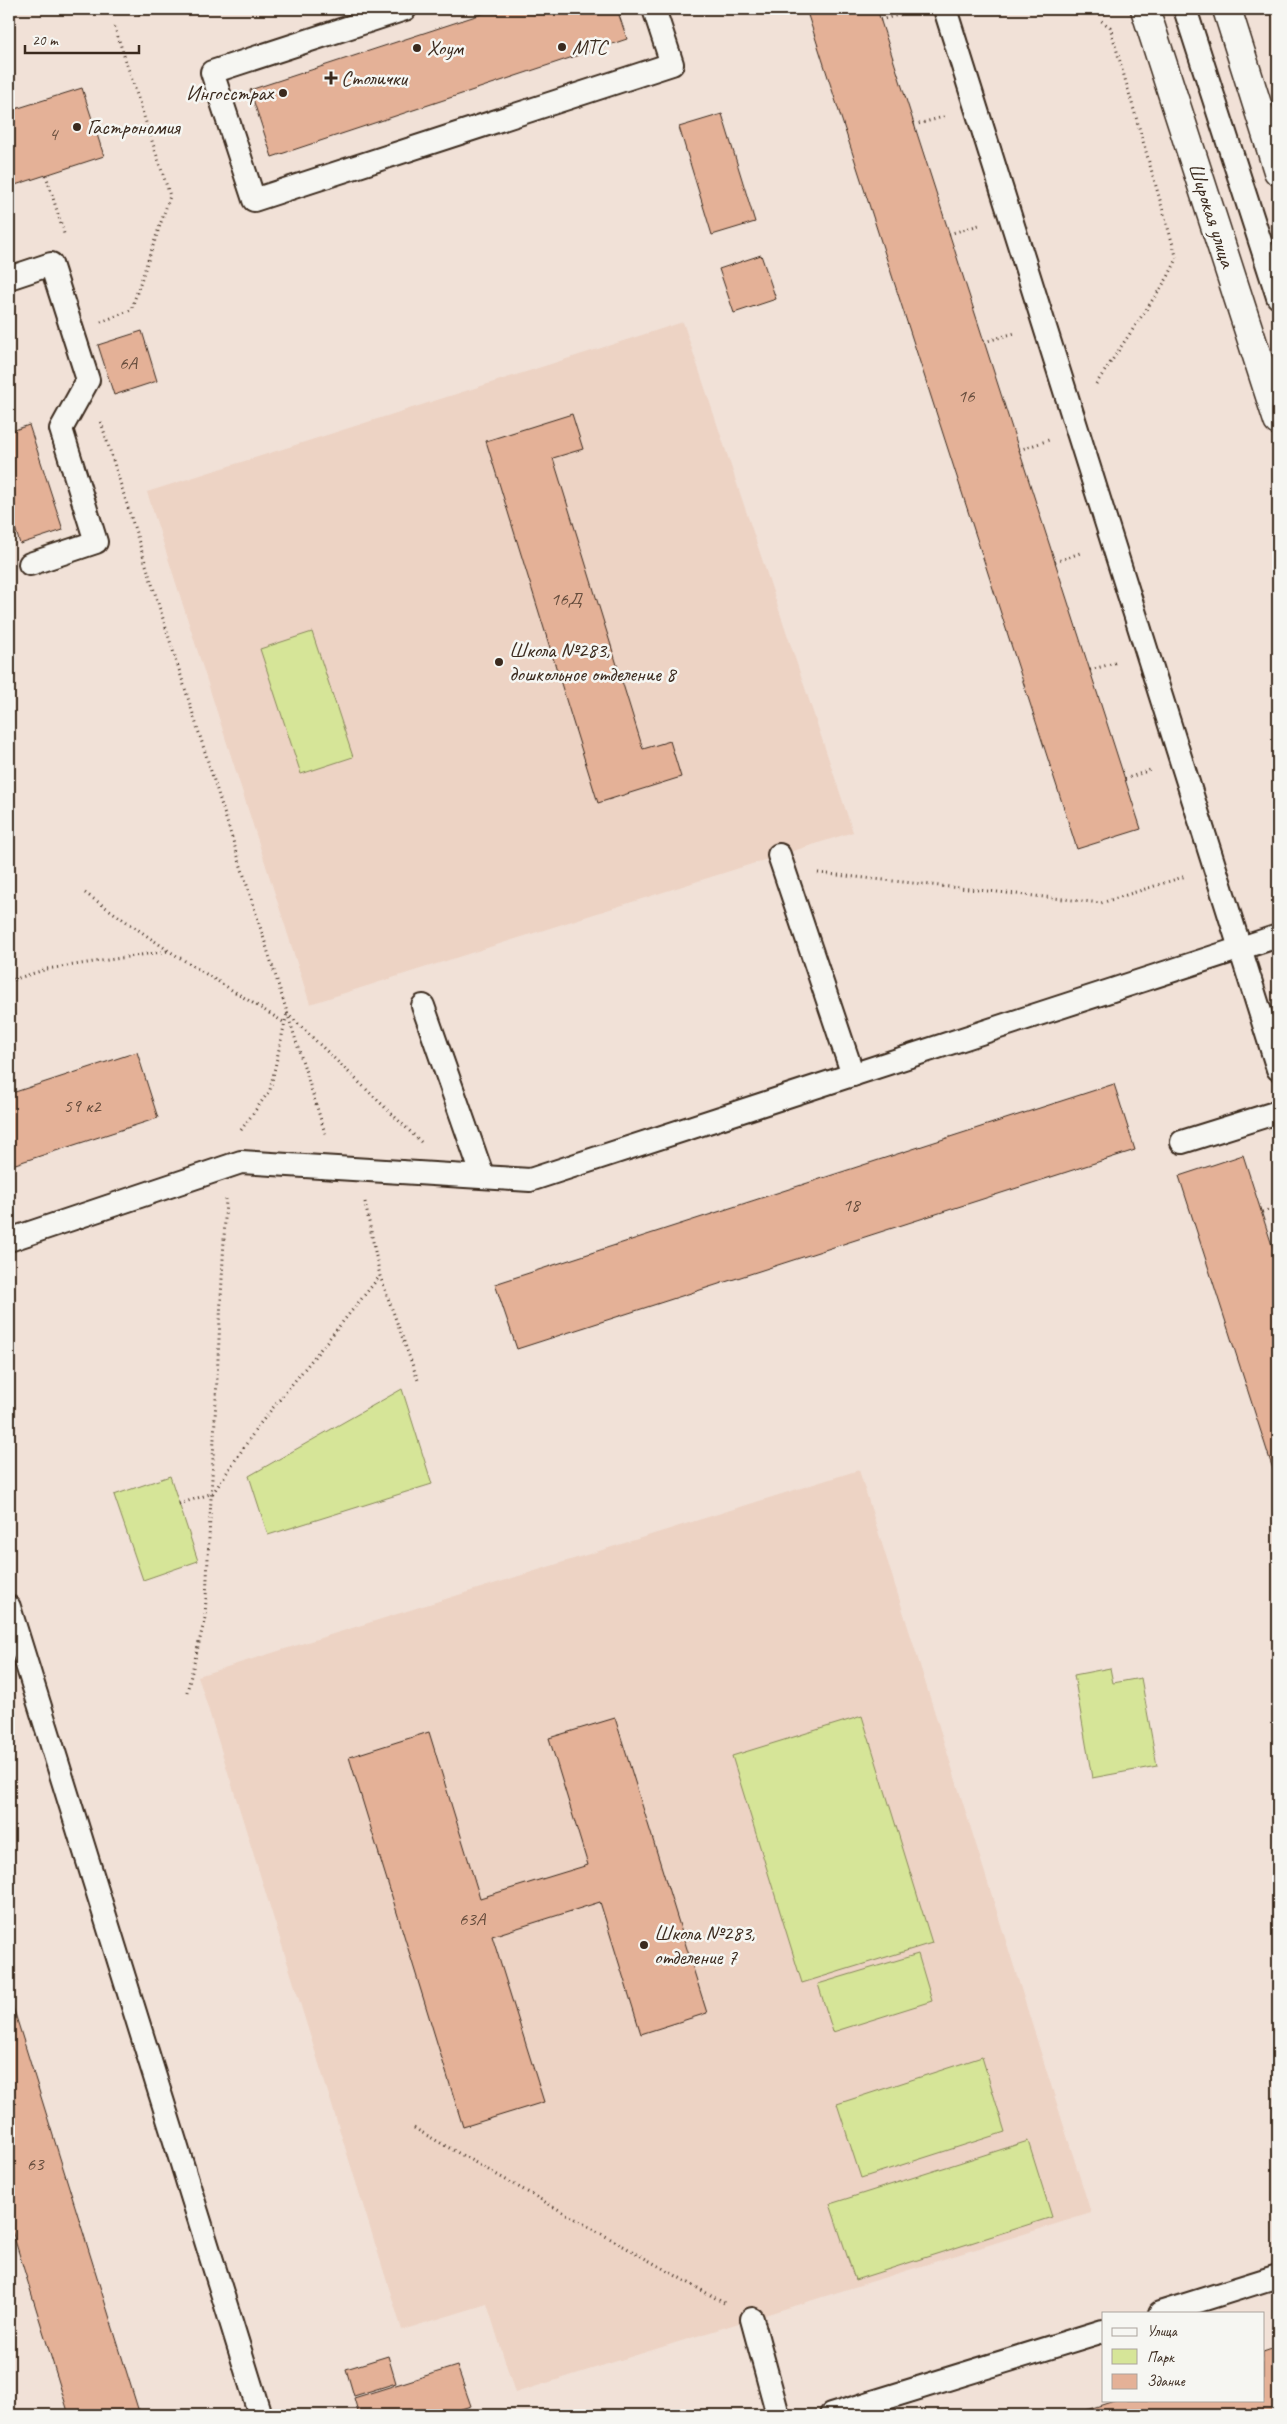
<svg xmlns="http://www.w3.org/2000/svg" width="1287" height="2424" viewBox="0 0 1287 2424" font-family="Caveat,sans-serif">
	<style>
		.built { fill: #edd3c4 }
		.green { fill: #d6e598; stroke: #88885b }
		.building { fill: #e4b197; stroke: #3b2a1e }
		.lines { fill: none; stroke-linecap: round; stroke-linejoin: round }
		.service-casing { stroke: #3b2a1e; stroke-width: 26 }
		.secondary-casing { stroke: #3b2a1e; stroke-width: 31 }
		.path { stroke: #3b2a1e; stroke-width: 3; stroke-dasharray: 1 4; stroke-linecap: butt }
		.service { stroke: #f6f6f2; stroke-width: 22 }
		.secondary { stroke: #f6f6f2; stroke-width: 28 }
		.poi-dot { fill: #3b2a1e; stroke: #f6f6f2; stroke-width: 2 }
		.labels { text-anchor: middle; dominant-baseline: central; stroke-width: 5; stroke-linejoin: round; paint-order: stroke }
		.number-label { font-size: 19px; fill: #654c3c }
		.poi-label { font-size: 21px; fill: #3b2a1e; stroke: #f6f6f2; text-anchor: start }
		.street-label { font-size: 21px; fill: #3b2a1e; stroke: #f6f6f2 }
	</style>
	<rect width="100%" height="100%" fill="#f1e1d7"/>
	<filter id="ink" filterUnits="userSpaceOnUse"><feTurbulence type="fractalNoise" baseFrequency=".02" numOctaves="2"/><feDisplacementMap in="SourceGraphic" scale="10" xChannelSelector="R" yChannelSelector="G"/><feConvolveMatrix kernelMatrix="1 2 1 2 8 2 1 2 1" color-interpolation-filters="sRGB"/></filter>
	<g filter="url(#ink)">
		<g class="built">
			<polygon points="683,322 853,832 310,1004 147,492"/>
			<polygon points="859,1470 1091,2213 515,2393 487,2304 402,2330 198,1676"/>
		</g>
		<g class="green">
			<polygon points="312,632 353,757 301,774 260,649"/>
			<polygon points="402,1389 432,1484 268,1535 249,1476"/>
			<polygon points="170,1476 198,1561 143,1580 114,1495"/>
			<polygon points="1110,1668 1113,1683 1141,1678 1157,1766 1092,1778 1074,1675"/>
			<polygon points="862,1716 932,1943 802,1983 732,1756"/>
			<polygon points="918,1954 932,2001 833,2032 818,1984"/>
			<polygon points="982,2057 1005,2132 861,2178 837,2104"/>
			<polygon points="1028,2141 1052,2217 855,2280 830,2204"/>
		</g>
		<g class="building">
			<polygon points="497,9 617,9 627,39 272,157 250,90"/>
			<polygon points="806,9 877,9 1141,829 1077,849"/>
			<polygon points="82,88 104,156 9,187 9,111"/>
			<polygon points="722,114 755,222 712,235 679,127"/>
			<polygon points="761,255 776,299 734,313 719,269"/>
			<polygon points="142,331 157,381 114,395 98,345"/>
			<polygon points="572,414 583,449 553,458 643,749 670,741 681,777 598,803 486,441"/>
			<polygon points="29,425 63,530 20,544 9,508 9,432"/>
			<polygon points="137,1052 158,1118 9,1166 9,1094"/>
			<polygon points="1114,1084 1135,1150 517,1349 495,1284"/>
			<polygon points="1243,1155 1278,1264 1278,1485 1179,1176"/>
			<polygon points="615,1718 707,2013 641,2034 600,1902 492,1936 544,2102 463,2127 349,1757 429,1732 480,1898 588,1865 549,1738"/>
			<polygon points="9,1994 139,2412 130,2415 69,2415 9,2221"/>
			<polygon points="1278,2347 1278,2415 1071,2415 1117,2400 1263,2400 1263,2352"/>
			<polygon points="388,2356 396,2383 354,2396 346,2369"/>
			<polygon points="457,2366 471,2406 441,2415 359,2415 354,2398"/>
		</g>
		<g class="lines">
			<defs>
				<g id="service">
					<polyline points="405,9 212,72 254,200 672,64 654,9"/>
					<polyline points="945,9 1278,1069"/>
					<polyline points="1185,9 1278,297"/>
					<polyline points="9,278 51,264 88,380 61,429 96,542 30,564"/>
					<polyline points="779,855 853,1075"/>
					<polyline points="423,1006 483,1177"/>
					<polyline points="1182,1142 1278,1112"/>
					<polyline points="9,1240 241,1162 530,1180 1278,936"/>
					<polyline points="9,1607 260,2415"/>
					<polyline points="1160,2313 1278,2276"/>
					<polyline points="752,2319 778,2415"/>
					<polyline points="831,2415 1103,2331"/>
				</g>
				<g id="secondary">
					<polyline points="1145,9 1278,421"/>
					<polyline points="1227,9 1278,171"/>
				</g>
			</defs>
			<use href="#service" class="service-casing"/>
			<use href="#secondary" class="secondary-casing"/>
			<g class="path">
				<polyline points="138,9 141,17"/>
				<polyline points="880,20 913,11"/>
				<polyline points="914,125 947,116"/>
				<polyline points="46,175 65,237"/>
				<polyline points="949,234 979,225"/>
				<polyline points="101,322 131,310 170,196 114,25"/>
				<polyline points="984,342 1015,333"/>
				<polyline points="1096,384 1168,277 1177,259 1110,27 1100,20"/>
				<polyline points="101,422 326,1136"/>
				<polyline points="1019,450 1049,440"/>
				<polyline points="1055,562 1083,552"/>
				<polyline points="1090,670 1118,662"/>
				<polyline points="1125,779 1153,769"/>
				<polyline points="818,873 1101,903 1186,876"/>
				<polyline points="85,893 169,951 285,1023"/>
				<polyline points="9,981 47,969 168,951"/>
				<polyline points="287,1013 421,1142"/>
				<polyline points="241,1130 270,1090 287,1013"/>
				<polyline points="365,1202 380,1276 419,1383"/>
				<polyline points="1262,1212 1278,1207"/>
				<polyline points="179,1504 213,1493 259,1425 380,1276"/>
				<polyline points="187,1692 205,1618 226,1199"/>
				<polyline points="414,2128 726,2304"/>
			</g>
			<use href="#service" class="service"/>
			<use href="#secondary" class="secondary"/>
		</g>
	</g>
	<g class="poi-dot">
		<circle cx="562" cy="47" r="5"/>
		<circle cx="417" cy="48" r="5"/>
		<path d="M328.5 70.5h5v5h5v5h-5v5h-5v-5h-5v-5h5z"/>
		<circle cx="283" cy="93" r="5"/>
		<circle cx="77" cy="127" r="5"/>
		<circle cx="499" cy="662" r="5"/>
		<circle cx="644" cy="1945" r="5"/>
	</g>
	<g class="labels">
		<g class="number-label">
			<text x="53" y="134">4</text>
			<text x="128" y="363">6А</text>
			<text x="966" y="396">16</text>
			<text x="566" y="599">16Д</text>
			<text x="82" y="1106">59 к2</text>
			<text x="851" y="1205">18</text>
			<text x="472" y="1919">63А</text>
			<text x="35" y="2164">63</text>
		</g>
		<g class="poi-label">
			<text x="572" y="47">МТС</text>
			<text x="427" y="48">Хоум</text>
			<text x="341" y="78">Столички</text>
			<text x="273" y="93" text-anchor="end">Ингосстрах</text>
			<text x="87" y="127">Гастрономия</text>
			<text x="509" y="650">Школа №283,<tspan x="509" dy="24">дошкольное отделение 8</tspan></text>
			<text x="654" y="1933">Школа №283,<tspan x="654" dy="24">отделение 7</tspan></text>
		</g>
		<g class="street-label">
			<text transform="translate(1212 215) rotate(72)">Широкая улица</text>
		</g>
	</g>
	<rect width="1287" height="2424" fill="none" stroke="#f6f6f2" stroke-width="30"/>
	<rect x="15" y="15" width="1257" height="2394" fill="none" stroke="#3b2a1e" stroke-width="2" filter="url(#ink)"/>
	<rect x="1102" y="2312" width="162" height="90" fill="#f6f6f2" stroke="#aba49d"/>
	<rect x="1112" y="2328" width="25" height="8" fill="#f6f6f2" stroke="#aba49d"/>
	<text x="1147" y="2336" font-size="15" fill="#3b2a1e">Улица</text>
	<rect x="1112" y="2349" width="25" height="15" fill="#d6e598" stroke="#aba49d"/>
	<text x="1147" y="2362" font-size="15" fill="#3b2a1e">Парк</text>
	<rect x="1112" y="2374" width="25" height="15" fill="#e4b197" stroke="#aba49d"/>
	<text x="1147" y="2386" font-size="15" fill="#3b2a1e">Здание</text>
	<path d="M25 45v8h114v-8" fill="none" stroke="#3b2a1e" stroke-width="2.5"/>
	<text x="32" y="45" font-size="15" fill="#3b2a1e" stroke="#f6f6f2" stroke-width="4" paint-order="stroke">20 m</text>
</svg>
